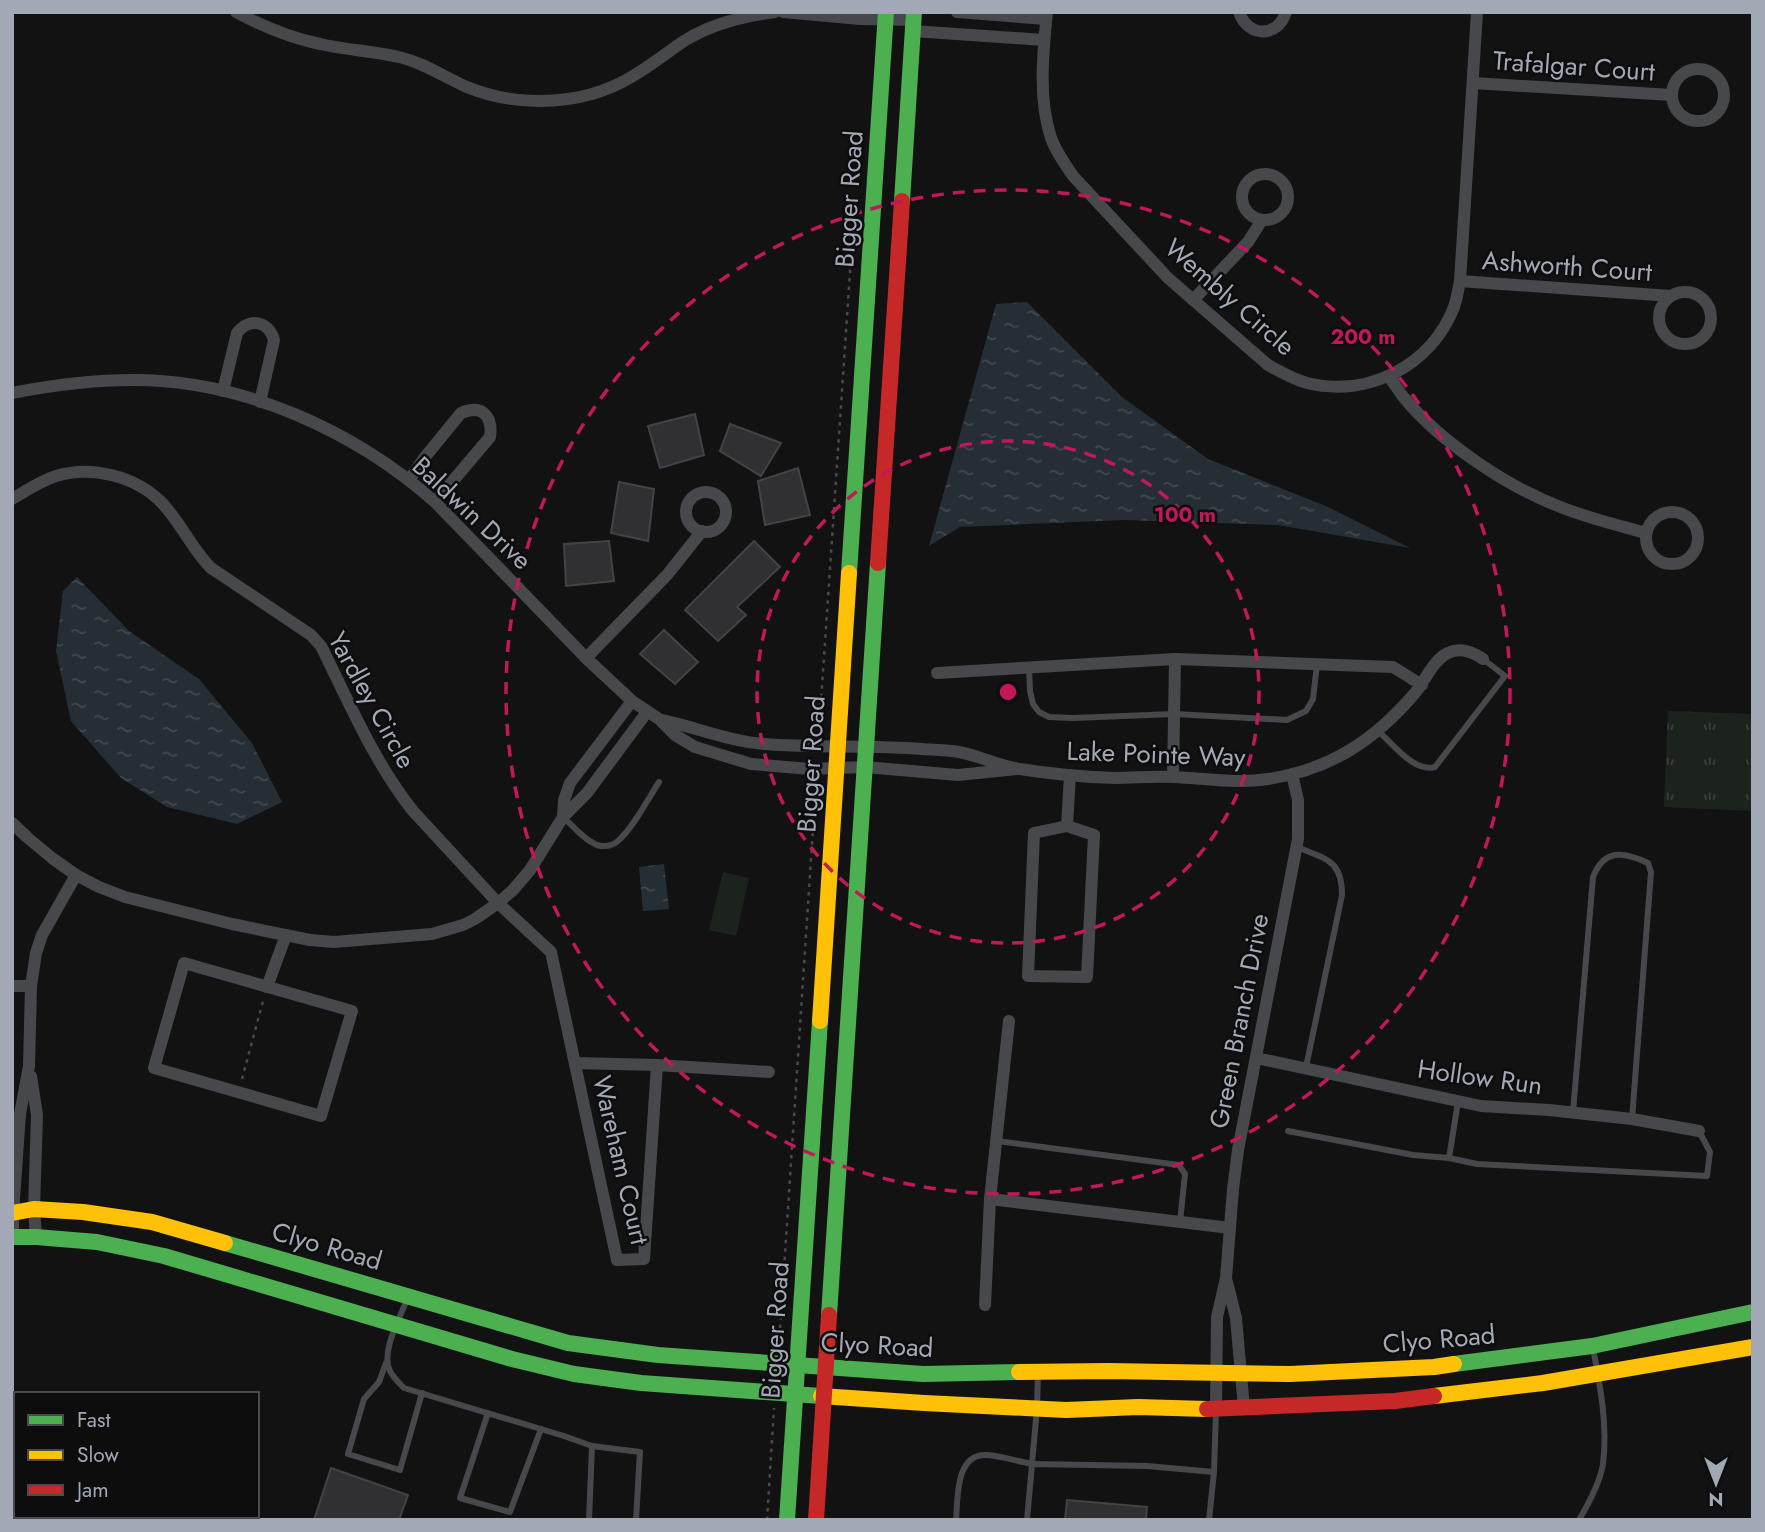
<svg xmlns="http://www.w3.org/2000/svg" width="1765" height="1532" viewBox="0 0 1765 1532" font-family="Jost,sans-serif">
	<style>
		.park { fill: url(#park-tufts) }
		.pitch { fill: #1c231d }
		.water { fill: url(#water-ripples) }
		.building { fill: #303032; stroke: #414347; stroke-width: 2 }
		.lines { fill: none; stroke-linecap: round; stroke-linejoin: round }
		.path { stroke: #484a4d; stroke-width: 2.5; stroke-dasharray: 3.5 5; stroke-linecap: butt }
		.lane { stroke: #46484c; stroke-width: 6 }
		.street { stroke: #46484c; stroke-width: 12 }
		.fast { stroke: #4caf50; stroke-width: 16 }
		.slow { stroke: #ffc107; stroke-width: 16 }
		.jam { stroke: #c62828; stroke-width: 16 }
		.ring { fill: none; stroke: #c2185b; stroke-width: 3.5; stroke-dasharray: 12 9 }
		.labels { text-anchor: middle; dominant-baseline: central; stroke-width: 5; stroke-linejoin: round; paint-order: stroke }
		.street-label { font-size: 26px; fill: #a2a8b5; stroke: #0d0d0e }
		.centre { fill: #c2185b; stroke: #0d0d0e; stroke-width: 3.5 }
		.ring-label { font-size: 21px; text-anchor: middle; font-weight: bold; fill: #c2185b; stroke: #0d0d0e; stroke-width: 5; stroke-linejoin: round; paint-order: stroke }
	</style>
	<defs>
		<pattern id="park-tufts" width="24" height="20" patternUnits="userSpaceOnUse" patternTransform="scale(1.75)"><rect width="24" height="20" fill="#1c231d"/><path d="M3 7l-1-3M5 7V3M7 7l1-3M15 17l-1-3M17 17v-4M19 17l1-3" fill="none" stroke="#3a403c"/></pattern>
		<pattern id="water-ripples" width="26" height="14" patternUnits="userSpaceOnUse" patternTransform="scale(1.75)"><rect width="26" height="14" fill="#252e35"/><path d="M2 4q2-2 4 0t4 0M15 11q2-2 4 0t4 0" fill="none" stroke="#424950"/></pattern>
	</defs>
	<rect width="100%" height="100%" fill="#121213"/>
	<polygon class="park" points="1668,711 1753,714 1753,811 1664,807"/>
	<g class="pitch">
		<polygon points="1677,730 1705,732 1702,791 1674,789"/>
		<polygon points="1718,733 1747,734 1744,793 1716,792"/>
		<polygon points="723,872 749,878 736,936 709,930"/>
	</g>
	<g class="water">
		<polygon points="1027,302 1122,397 1208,459 1328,507 1410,548 1278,525 1124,520 960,527 929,546 996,304"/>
		<polygon points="77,577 129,631 199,679 252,743 282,802 237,824 167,807 121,778 71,721 56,651 63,591"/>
		<polygon points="664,864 669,909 643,911 639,867"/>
	</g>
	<g class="building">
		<polygon points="695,414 704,455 660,468 648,426"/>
		<polygon points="730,424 781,443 761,476 720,451"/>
		<polygon points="798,468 810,515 765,525 758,481"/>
		<polygon points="619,482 654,489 648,541 611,533"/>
		<polygon points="609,541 614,581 566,586 564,544"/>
		<polygon points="754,541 780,567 737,607 746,615 718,641 685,610"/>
		<polygon points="664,630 698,662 675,684 640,654"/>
		<polygon points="331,1468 408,1495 399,1520 314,1520"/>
		<polygon points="1067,1500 1147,1507 1146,1520 1065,1520"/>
	</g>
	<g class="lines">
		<g class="path">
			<polyline points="819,731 854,213"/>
			<polyline points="242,1079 263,1001"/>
			<polyline points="779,1345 816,783"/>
			<polyline points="767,1520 774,1408"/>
		</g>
		<g class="lane">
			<polyline points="1029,668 1030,691 1033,704 1039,712 1049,717 1073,718 1174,714 1287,720 1306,711 1313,699 1317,664"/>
			<path d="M 1378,731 C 1393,744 1414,773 1435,767 L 1505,676 L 1483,659"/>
			<path d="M 563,817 C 573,826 584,840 597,845 C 604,847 612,846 618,841 C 633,828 648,799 659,782"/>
			<path d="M 1297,847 C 1326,859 1342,860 1342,895 L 1306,1067"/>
			<path d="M 1573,1112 L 1593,877 C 1604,849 1623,851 1648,863 L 1651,872 L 1632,1119"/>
			<polyline points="1288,1131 1413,1155 1449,1158 1458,1102"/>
			<polyline points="997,1141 1179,1165 1185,1174 1180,1222"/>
			<polyline points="1449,1158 1477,1164 1707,1176 1710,1152 1699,1131"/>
			<path d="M 408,1297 C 401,1316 380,1352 390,1371 C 393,1377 399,1383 404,1388 L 564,1436 L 592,1446 L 589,1520"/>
			<polyline points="386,1363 379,1382 364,1399 348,1454 400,1470 422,1393"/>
			<polyline points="488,1413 460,1498 510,1512 541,1429"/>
			<polyline points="592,1446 640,1452 636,1520"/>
			<path d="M 956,1520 C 958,1499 955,1453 987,1455 C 1001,1456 1017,1461 1032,1464 L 1037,1408 L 1038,1373"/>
			<polyline points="1027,1520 1032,1464 1147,1466 1214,1472 1216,1411"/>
			<polyline points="1209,1520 1214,1472"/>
			<path d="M 1579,1520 C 1589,1503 1600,1483 1603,1464 C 1608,1426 1600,1385 1593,1348"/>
		</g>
		<g class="street">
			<path d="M 236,12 C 262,26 291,38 320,44 C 346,50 373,51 399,57 C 424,63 444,77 467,87 C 505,103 553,105 592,94 C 630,83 653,62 684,41 C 713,23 742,17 775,12"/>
			<polyline points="783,12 860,19 914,20"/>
			<polyline points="957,12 1046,19"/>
			<path d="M 1047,12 C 1043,53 1038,99 1051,138 C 1056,152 1065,164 1073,176 L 1168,278 L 1268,365 C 1281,372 1293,379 1307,383 C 1368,398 1431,366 1454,307 C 1457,299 1458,290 1460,281 L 1477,12"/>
			<path d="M 1239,12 C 1248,38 1278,38 1286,12"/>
			<polyline points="913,31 1044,40"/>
			<circle cx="1698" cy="95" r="26"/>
			<polyline points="1473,83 1672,95"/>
			<circle cx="1265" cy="197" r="23"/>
			<polyline points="1460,281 1671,296"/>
			<circle cx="1685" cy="318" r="26"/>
			<polyline points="1193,300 1248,242 1262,220"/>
			<path d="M 1389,377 C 1395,384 1399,392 1405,399 C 1441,442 1506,486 1558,506 C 1587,518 1617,525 1646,533"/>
			<path d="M 223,391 L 237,333 C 249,317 269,321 274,340 L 260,402"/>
			<path d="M 12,393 C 53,385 93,380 134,380 C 243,380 355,431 435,502 L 586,658 L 632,701 L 659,719 L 675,735 L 695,747 L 751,764 L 810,769 L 865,767 L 958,775 L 1017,769"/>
			<path d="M 409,480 L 425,457 L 461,413 C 482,404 493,416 490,437 L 435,502"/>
			<circle cx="706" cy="512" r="20"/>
			<path d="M 12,499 C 26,491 40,481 56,476 C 91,465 136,476 162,503 C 181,523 192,549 211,568 L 311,635 L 321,646 C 349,702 374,762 413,811 L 498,903 L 551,952 L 617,1260 L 644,1259 L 657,1065"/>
			<circle cx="1672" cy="538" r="26"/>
			<polyline points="586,658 667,575 702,531"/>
			<polyline points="937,673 1175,659 1393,667 1422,685"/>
			<path d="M 661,720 C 696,727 728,741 764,744 C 816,748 869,745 922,749 C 934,750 947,750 959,752 C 980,756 999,766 1020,769 C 1051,774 1084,777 1115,778 C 1134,778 1154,776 1173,777 C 1205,778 1236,784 1268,779 C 1330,770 1375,740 1415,693 C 1425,681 1433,660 1448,653 C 1460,647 1473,652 1483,659"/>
			<polyline points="1173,777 1175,659"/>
			<polyline points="563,817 564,800 570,783 632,701"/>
			<polyline points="12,823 28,838 52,858 76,875 99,887 125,897 232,924 310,940 334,942 432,934 463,925 475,919 498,903 513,890 530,870 563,817 587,793 647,712"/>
			<polyline points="1067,826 1034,833 1028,976 1087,977 1094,835 1067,826 1070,775"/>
			<polygon points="184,963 352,1011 321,1116 154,1068"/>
			<polyline points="12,986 31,986"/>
			<polyline points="267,987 286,935"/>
			<polyline points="1256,1058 1481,1106 1549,1110 1632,1119 1699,1131"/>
			<polyline points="575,1063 657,1065 769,1072"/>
			<polyline points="31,1076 37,1115 34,1209 36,1237"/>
			<polyline points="990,1199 1230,1228"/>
			<polyline points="13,1237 13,1213 20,1114 29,1066 31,986 36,953 42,935 76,875"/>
			<polyline points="1227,1282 1236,1318 1244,1408"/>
			<polyline points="985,1305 990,1199 1009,1021"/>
			<polyline points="1216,1409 1217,1317 1226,1278 1233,1189 1238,1150 1298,839 1298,800 1292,774"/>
		</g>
		<g class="fast">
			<polyline points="902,201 914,12"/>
			<polyline points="849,573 886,12"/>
			<polyline points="12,1237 36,1237 97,1242 164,1256 512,1359 574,1374 641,1383 821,1396"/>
			<polyline points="225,1243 568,1343 658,1355 923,1374 1019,1372"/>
			<polyline points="829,1315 878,563"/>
			<polyline points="1454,1364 1592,1346 1753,1312"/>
			<polyline points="787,1520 820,1021"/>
		</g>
		<g class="slow">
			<polyline points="820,1021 849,573"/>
			<polyline points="12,1213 34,1209 83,1212 152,1222 225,1243"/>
			<polyline points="1019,1372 1108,1371 1290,1374 1434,1367 1454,1364"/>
			<polyline points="821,1396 924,1403 1066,1410 1138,1407 1207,1409"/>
			<polyline points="1434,1396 1543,1383 1753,1347"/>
		</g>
		<g class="jam">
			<polyline points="878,563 902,201"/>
			<polyline points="1207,1409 1395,1401 1434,1396"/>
			<polyline points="816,1520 829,1315"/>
		</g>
	</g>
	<g class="ring">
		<circle cx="1008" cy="692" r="251"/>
		<circle cx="1008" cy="692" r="502"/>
	</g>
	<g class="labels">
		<g class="street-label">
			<text transform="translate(1574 66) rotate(4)">Trafalgar Court</text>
			<text transform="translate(849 199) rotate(-86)">Bigger Road</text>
			<text transform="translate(1567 266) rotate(4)">Ashworth Court</text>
			<text transform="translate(1230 297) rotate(41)">Wembly Circle</text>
			<text transform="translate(472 513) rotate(43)">Baldwin Drive</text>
			<text transform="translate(372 700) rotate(61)">Yardley Circle</text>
			<text transform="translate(1156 754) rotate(2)">Lake Pointe Way</text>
			<text transform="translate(811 764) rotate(-86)">Bigger Road</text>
			<text transform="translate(1239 1021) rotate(-79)">Green Branch Drive</text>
			<text transform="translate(1480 1077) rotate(8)">Hollow Run</text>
			<text transform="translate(621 1160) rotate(77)">Wareham Court</text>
			<text transform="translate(327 1246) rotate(16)">Clyo Road</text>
			<text transform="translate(775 1330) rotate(-86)">Bigger Road</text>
			<text transform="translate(1439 1339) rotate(-5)">Clyo Road</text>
			<text transform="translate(877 1345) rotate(3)">Clyo Road</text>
		</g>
	</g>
	<circle cx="1008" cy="692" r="10" class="centre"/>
	<g class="ring-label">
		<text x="1363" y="344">200 m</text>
		<text x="1185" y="522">100 m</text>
	</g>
	<rect width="1765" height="1532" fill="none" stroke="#a2a8b5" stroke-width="28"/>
	<rect x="14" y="1392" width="245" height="126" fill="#0d0d0e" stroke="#494b51" stroke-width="2"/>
	<rect x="28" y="1415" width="35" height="10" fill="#4caf50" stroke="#494b51" stroke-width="2"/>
	<text x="77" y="1427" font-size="21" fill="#a2a8b5">Fast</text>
	<rect x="28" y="1450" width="35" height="10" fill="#ffc107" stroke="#494b51" stroke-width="2"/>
	<text x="77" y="1462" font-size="21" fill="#a2a8b5">Slow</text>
	<rect x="28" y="1485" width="35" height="10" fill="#c62828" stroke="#494b51" stroke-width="2"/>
	<text x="77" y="1497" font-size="21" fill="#a2a8b5">Jam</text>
	<g transform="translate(1716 1483) rotate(180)" stroke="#0d0d0e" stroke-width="5" paint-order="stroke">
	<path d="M0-5L12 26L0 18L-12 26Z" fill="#a2a8b5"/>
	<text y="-10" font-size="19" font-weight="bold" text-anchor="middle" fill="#a2a8b5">N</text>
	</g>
</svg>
